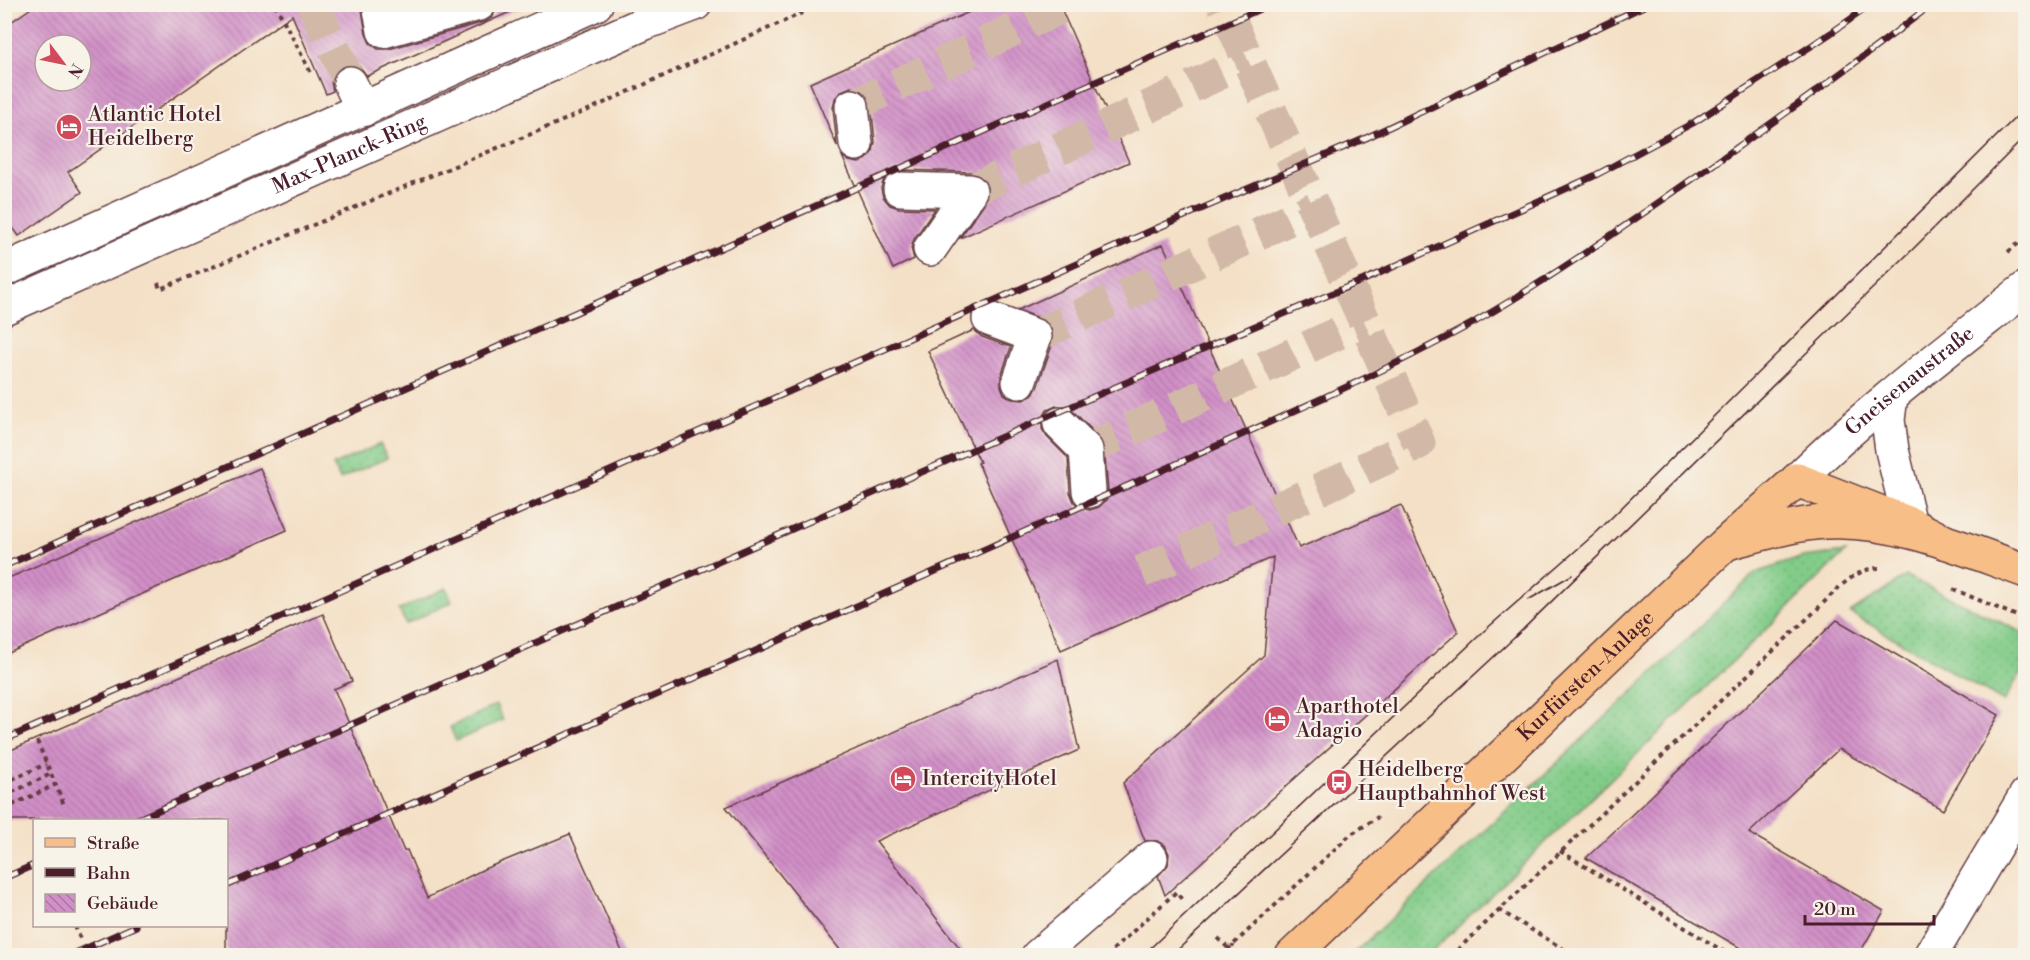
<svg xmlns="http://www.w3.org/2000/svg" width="2030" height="960" viewBox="0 0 2030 960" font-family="'Libre Bodoni',serif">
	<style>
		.grass { fill: url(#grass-dots); stroke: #66765a; stroke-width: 1.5 }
		.building { fill: url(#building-back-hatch); fill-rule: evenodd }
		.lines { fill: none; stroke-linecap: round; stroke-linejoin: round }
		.minor-tunnel { stroke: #d2b9a7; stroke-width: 33; stroke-dasharray: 33 16; stroke-linecap: butt }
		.minor-casing { stroke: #643c42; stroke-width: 36 }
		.major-casing { stroke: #643c42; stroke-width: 36 }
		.path { stroke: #643c42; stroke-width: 4; stroke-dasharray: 4.5 4.5; stroke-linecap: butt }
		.minor { stroke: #fff; stroke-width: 33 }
		.major { stroke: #f7be87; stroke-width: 33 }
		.tram { stroke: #4a1f2b; stroke-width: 1.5 }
		.rail-casing { stroke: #4a1f2b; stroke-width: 7 }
		.rail { stroke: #f7f3e8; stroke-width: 4.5; stroke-dasharray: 14; stroke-linecap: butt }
		.labels { text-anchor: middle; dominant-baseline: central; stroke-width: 4.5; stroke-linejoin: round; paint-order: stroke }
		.poi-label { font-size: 21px; fill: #4a1f2b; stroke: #f7f3e8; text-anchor: start }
		.street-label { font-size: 21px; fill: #4a1f2b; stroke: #f7f3e8 }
	</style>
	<defs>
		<pattern id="grass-dots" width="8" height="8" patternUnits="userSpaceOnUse" patternTransform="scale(1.5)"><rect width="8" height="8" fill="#82cc89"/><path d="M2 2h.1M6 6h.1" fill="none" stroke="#72af76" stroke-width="1.8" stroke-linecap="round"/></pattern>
		<pattern id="building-back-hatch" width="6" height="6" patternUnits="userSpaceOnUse" patternTransform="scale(1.5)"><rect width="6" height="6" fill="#d290c8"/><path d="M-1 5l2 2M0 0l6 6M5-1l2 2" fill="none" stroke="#ac75a3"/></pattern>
	</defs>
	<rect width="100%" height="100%" fill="#f7f3e8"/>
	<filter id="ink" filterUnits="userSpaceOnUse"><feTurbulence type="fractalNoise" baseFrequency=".0167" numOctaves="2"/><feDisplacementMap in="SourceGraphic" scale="12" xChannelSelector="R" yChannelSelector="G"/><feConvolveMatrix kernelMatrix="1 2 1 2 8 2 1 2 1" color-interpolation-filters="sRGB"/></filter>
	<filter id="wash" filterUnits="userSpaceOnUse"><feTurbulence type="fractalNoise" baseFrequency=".008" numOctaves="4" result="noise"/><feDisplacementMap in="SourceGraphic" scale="24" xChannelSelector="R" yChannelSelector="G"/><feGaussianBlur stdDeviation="1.35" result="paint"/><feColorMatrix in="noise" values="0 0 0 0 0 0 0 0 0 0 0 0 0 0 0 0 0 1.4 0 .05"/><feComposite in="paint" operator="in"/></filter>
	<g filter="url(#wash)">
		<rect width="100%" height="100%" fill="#f4e0c6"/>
		<g class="grass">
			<polygon points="380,444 387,458 340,479 333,465"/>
			<polygon points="1846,552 1429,955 1352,955 1658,668 1755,573 1803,557"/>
			<polygon points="1906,576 2025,634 2025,665 2004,702 1850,613"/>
			<polygon points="446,588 452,602 406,624 399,610"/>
			<polygon points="496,705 503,720 456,741 450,727"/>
		</g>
		<g id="blocks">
			<g class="building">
				<path d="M 37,4 L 361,4 L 366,34 L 370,43 L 378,49 L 389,49 L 484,22 L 493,17 L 497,4 L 528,4 L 367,76 L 360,67 L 351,64 L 342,66 L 334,73 L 331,82 L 333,91 L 326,94 L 292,15 L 68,172 L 82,192 L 19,236 L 4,215 L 4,27 ZM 45,45 L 81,45 L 81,81 L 45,81 Z"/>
				<polygon points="987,4 1059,4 1129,162 960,238 985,202 989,193 987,183 981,176 971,172 901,170 892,172 884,179 881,188 883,197 890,205 899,208 935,209 914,239 911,248 914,259 893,269 842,156 849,161 859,163 867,159 873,151 875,142 871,104 867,95 860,89 851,87 842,91 835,98 833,108 837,146 810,83"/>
				<path d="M 1163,244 L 1299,548 L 1401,505 L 1458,632 L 1165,895 L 1158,876 L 1168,865 L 1169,854 L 1165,845 L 1158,841 L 1145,841 L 1123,783 L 1264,655 L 1273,557 L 1061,650 L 978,463 L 980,462 L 928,351 L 974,330 L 982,337 L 1011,347 L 1001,376 L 1001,386 L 1004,394 L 1012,399 L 1023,400 L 1032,396 L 1037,388 L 1053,342 L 1053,333 L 1050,324 L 1042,319 L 1018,310 ZM 1056,406 L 1065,406 L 1073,411 L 1099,437 L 1104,448 L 1108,490 L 1106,500 L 1099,507 L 1090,510 L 1081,508 L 1074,502 L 1070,492 L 1068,458 L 1047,437 L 1042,429 L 1042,419 L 1047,410 Z"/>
				<polygon points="260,468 287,530 4,655 4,580"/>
				<polygon points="323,614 352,681 334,689 404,851 407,850 427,898 484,869 570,834 624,956 226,956 226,820 4,820 4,753"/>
				<polygon points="1837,620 1999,715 1943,810 1839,749 1749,833 1884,911 1858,956 1754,956 1586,858"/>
				<polygon points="1058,659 1079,750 876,841 966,956 845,956 726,807"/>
			</g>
		</g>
	</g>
	<g filter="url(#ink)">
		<use href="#blocks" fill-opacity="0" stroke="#643c42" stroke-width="1.5"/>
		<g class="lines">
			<g class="minor-tunnel">
				<polyline points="313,4 350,83"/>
				<polyline points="852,106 1068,4"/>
				<polyline points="970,191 1248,60"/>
				<polyline points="1035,336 1314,208"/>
				<polyline points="1086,450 1364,321"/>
				<polyline points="1141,572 1419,443 1223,4"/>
			</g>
			<defs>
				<g id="minor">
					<polyline points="379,4 384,31 479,4"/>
					<polyline points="350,83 363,110"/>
					<polyline points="852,106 856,144"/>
					<polyline points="900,189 970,191 930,249"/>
					<polyline points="4,270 596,4"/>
					<path id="s1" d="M 4,308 L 645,23 L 695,4"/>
					<polyline points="989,319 1035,336 1019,382"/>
					<polyline points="1891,396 1888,420 1892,450 1910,524"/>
					<polyline points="1060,424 1086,450 1089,491"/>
					<path id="s2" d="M 1797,480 C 1868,410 1948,350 2026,288"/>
					<polyline points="1038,956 1151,858"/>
					<polyline points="1930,956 2026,795"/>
				</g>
				<g id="major">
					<path d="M 1731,542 C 1762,534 1793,524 1825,522 C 1894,518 1962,548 2026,571"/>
					<path id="s3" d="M 1292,956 L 1724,545 L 1797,480 L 1910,524 L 1945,542"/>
				</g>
			</defs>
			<use href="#minor" class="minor-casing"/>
			<use href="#major" class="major-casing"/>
			<g class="path">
				<polyline points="275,4 311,73"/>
				<polyline points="2008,252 2026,237"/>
				<polyline points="158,283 160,289 586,111 822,4"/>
				<polyline points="1953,589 2026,620"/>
				<polyline points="37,741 65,807"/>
				<polyline points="4,783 46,764"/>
				<polyline points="4,796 51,774"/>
				<polyline points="4,809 55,785"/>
				<polyline points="1560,851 1731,956"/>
				<polyline points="1499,910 1575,956"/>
				<polyline points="75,926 81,941"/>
				<polyline points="1218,938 1228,948"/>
				<polyline points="1106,956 1176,892 1184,902"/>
				<polyline points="1221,956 1350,835 1378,817"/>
				<polyline points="1232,956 1233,945"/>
				<path d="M 1451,956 L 1810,616 C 1829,599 1852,567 1880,568"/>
			</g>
			<use href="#minor" class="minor"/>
			<use href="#major" class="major"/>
			<g class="tram">
				<polyline points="1528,600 1572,575"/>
				<polyline points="1142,956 1484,631 1597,532 2026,107"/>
				<polyline points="1171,956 1513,639 1913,249 2026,136"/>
			</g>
			<defs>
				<g id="rail">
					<polyline points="4,566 1271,4"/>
					<polyline points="4,740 1180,218 1366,138 1648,4"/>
					<polyline points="136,820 844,506 1253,327 1364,280 1594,176 1693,123 1831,33 1872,4"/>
					<polyline points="4,878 34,865"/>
					<path d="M 226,886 L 1161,471 C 1266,423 1372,379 1473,323 C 1552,278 1626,225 1701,173 C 1779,118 1857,63 1932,4"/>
					<polyline points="69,956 136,926"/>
				</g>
			</defs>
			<use href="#rail" class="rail-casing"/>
			<use href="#rail" class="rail"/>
		</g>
	</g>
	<defs>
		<symbol id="hotel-disc" viewBox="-11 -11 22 22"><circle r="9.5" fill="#d1495b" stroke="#f7f3e8"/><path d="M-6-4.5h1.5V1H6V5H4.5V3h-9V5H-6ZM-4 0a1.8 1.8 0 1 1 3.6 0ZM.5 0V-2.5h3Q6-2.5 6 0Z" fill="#fff"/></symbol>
		<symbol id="bus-disc" viewBox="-11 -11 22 22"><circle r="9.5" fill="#d1495b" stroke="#f7f3e8"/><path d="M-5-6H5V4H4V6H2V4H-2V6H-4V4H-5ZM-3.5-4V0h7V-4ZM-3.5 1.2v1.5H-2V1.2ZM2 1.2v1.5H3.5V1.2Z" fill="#fff"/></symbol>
	</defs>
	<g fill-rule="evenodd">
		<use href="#hotel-disc" x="54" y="112" width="30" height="30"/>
		<use href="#hotel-disc" x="1262" y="704" width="30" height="30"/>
		<use href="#hotel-disc" x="888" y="764" width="30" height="30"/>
		<use href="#bus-disc" x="1324" y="767" width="30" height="30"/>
	</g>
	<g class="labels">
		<g class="poi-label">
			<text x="88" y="115">Atlantic Hotel<tspan x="88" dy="24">Heidelberg</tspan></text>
			<text x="1296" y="707">Aparthotel<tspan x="1296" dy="24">Adagio</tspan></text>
			<text x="1358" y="770">Heidelberg<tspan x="1358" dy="24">Hauptbahnhof West</tspan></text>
			<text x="922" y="779">IntercityHotel</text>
		</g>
		<g class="street-label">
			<text stroke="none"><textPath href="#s1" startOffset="378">Max-Planck-Ring</textPath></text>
			<text stroke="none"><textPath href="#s2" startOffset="150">Gneisenaustraße</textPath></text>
			<text stroke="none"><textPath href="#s3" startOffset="406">Kurfürsten-Anlage</textPath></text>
		</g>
	</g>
	<rect width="2030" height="960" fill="none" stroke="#f7f3e8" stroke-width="24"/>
	<rect x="33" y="819" width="195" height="108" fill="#f7f3e8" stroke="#b29e9c" stroke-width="1.5"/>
	<rect x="45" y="838" width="30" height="9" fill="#f7be87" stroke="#b29e9c" stroke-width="1.5"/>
	<text x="87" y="849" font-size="18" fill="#4a1f2b">Straße</text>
	<rect x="45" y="868" width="30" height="9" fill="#4a1f2b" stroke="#b29e9c" stroke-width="1.5"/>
	<text x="87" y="879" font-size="18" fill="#4a1f2b">Bahn</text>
	<rect x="45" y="894" width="30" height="18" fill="url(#building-back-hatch)" stroke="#b29e9c" stroke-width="1.5"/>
	<text x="87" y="909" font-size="18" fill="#4a1f2b">Gebäude</text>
	<g transform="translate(63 63) rotate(122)"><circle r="28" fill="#f7f3e8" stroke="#b29e9c" stroke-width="1.5"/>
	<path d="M0-4.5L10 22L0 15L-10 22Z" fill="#d1495b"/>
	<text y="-9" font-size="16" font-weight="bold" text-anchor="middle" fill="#4a1f2b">N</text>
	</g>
	<path d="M1805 915v9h129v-9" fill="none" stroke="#4a1f2b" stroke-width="3"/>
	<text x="1814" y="915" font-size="18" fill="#4a1f2b" stroke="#f7f3e8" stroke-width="4.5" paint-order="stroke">20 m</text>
</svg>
